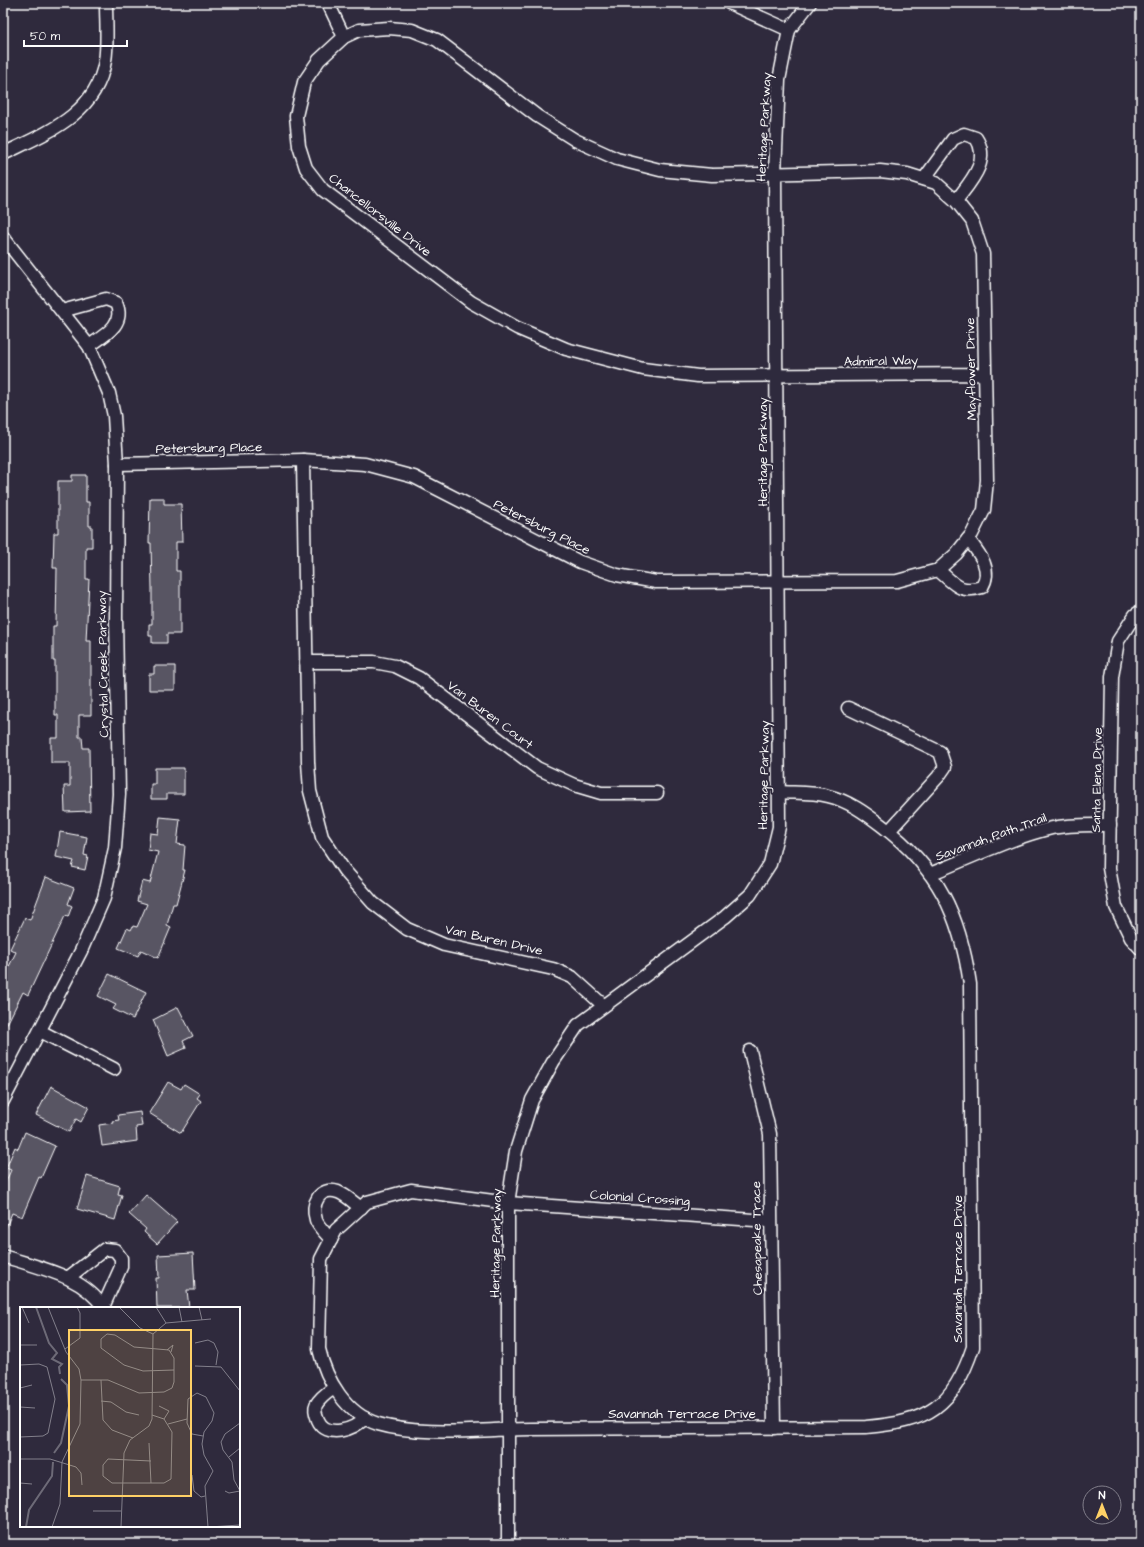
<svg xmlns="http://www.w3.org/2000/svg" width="1144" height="1547" viewBox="0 0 1144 1547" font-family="'Architects Daughter',sans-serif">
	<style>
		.building { fill: #595564; stroke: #fff }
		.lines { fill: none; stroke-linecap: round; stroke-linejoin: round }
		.minor-casing { stroke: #fff; stroke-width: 15 }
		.minor { stroke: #2f2a3d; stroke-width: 12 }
		.labels { text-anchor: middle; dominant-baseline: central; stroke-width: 4; stroke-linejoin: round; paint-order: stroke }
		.street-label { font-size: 13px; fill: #fff; stroke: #2f2a3d }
		.inset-river { fill: none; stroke: #6d6a77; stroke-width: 2 }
		.inset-road { fill: none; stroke: #827f8b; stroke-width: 1 }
		.view { fill: #ffd166; fill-opacity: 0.15; stroke: #ffd166; stroke-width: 2 }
		.inset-edge { fill: none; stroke: #fff; stroke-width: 2 }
	</style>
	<rect width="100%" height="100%" fill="#2f2a3d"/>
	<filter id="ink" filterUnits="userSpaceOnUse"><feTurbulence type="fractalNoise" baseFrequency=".025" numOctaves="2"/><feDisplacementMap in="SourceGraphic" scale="8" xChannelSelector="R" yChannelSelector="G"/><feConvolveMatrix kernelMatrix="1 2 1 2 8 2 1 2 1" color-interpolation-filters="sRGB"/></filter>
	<g filter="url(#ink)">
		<g class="building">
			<polygon points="72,475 86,475 86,502 89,502 89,526 92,526 92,547 86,547 86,579 89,579 86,641 91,641 91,715 79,715 79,737 82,737 83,748 89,748 90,811 65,812 64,786 70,786 70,763 51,763 51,738 58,738 58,715 55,715 55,661 53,661 53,626 56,626 57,568 53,568 54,533 58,533 58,481 72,481"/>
			<polygon points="150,498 164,498 164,504 181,504 182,542 176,542 176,571 180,571 180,634 167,634 167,643 152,643 152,636 149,636 149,624 152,624 152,589 151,543 149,543"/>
			<polygon points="154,666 175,666 175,690 149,690 149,674 154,674"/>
			<polygon points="155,768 184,768 184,794 167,794 167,799 151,799 151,784 155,784"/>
			<polygon points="160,817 180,819 177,844 185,845 183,870 185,870 176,904 173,904 167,925 171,927 158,958 141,950 138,956 118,948 127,928 131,930 133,926 137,927 147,904 137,901 142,881 150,883 158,852 148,850 150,833 158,834"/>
			<polygon points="60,832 87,837 84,855 88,856 85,870 72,867 74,861 56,857"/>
			<polygon points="46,877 74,888 68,904 72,906 68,917 65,916 28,995 23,992 3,1032 3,979 16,952 10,949 25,918 30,920"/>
			<polygon points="109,974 146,992 133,1019 113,1009 116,1005 98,996"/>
			<polygon points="178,1007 193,1036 183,1041 186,1048 168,1056 153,1020"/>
			<polygon points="168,1082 181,1089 184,1084 200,1094 197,1098 201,1101 181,1133 149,1113"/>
			<polygon points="51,1086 89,1107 81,1122 76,1119 69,1132 36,1115"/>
			<polygon points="140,1112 142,1126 136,1127 137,1141 102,1146 99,1125 113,1123 112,1121 119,1120 118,1115"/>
			<polygon points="25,1132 55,1146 41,1178 39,1177 22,1217 12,1213 3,1234 3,1188 11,1170 6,1168 15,1147 18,1149"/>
			<polygon points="87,1176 120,1186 118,1194 122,1195 115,1220 77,1209"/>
			<polygon points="146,1195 177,1222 157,1244 144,1232 146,1229 129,1214"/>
			<polygon points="193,1253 195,1290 187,1290 189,1308 157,1308 156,1278 159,1278 158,1255"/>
		</g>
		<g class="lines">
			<defs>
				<g id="minor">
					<polyline points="328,3 344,37"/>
					<polyline points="729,3 789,30"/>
					<path d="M 3,154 C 46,133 96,115 105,61 C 108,43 106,22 106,3"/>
					<path d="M 924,179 L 953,139 L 964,134 L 976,138 C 991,161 970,182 956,201"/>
					<polyline points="3,237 89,346 109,393 114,416 117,464 116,618 119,794 115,848 104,898 81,951 3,1101"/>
					<path d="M 62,311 L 106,299 L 116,303 C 126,324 105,335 89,346"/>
					<polyline points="303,460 308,762 310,791 322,837 344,870 373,903 407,929 444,945 553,969 572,977 603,1005"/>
					<polyline points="117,464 303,460 365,464 414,477 580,562 617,575 656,582 897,581 938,570 956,554 972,534 984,510 987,480 983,254 972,221 956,201 936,183 907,174 880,171 712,175 660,170 617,159 575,140 537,116 437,40 412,30 389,28 359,30 344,37 319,60 304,82 296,116 299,146 306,168 323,190 471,302 517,328 566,349 643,369 698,376 985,374"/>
					<path d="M 938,570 C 955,584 959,594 982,587 C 993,569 979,553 968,539"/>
					<polyline points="1141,611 1135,615 1118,641 1112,677 1109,868 1116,907 1131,938 1141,949"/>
					<polyline points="306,662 374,662 395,666 419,678 537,768 574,785 601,793 657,793"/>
					<polyline points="848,708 940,752 945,767 938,777 889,831"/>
					<path d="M 930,874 C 970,858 1010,838 1052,828 C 1071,824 1091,825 1110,825"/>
					<polyline points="40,1031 114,1069"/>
					<polyline points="750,1051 770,1134 774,1428"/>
					<path d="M 770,1221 L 508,1203 L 411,1190 L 367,1202 L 336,1230 L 321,1259 L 319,1349 C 326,1380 346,1414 378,1424 C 422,1437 484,1429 531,1429 C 642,1428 754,1428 866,1427 C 928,1422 953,1407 973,1347 L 970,984 C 960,915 938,868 881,825 C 865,813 849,801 828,796 C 813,792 795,793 780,792"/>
					<path d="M 331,1240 C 327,1234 318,1227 316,1220 C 311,1204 319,1186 338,1192 C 346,1195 354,1203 361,1208"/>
					<path d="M 3,1256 C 39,1268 82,1275 104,1308"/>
					<polyline points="69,1277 105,1249 115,1250 121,1258 121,1267 103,1307"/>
					<path d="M 334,1388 C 328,1392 320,1397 316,1405 C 314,1409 316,1415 318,1420 C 326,1439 354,1430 365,1418"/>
					<polyline points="508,1544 508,1203 516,1151 532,1100 553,1062 578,1025 725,917 750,895 770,864 779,827 775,173 779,80 789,30 810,3"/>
				</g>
			</defs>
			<use href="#minor" class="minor-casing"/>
			<use href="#minor" class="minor"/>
		</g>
	</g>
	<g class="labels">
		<g class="street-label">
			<text transform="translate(764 127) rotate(-87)">Heritage Parkway</text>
			<text transform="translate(380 215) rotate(38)">Chancellorsville Drive</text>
			<text transform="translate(881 361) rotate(-1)">Admiral Way</text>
			<text transform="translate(971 369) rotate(-91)">Mayflower Drive</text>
			<text transform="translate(209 448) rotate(-1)">Petersburg Place</text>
			<text transform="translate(763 452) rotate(-90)">Heritage Parkway</text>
			<text transform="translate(542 527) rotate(27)">Petersburg Place</text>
			<text transform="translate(103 664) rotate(-91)">Crystal Creek Parkway</text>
			<text transform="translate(490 715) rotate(37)">Van Buren Court</text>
			<text transform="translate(764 775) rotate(-89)">Heritage Parkway</text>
			<text transform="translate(1097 780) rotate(-89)">Santa Elena Drive</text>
			<text transform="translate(991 837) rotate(-20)">Savannah Path Trail</text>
			<text transform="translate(494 940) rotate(13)">Van Buren Drive</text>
			<text transform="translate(640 1198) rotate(4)">Colonial Crossing</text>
			<text transform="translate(757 1238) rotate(-91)">Chesapeake Trace</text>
			<text transform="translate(496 1243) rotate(-89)">Heritage Parkway</text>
			<text transform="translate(958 1269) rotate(-90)">Savannah Terrace Drive</text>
			<text x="682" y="1414">Savannah Terrace Drive</text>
		</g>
	</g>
	<g transform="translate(20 1307)">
		<rect width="220" height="220" fill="#2f2a3d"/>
		<path class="inset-river" d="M 16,0 L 29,36 L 37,46 L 32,52 L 42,57 L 39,60 L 40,67M 34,146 L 41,136 L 49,99 L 47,78 L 41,72M 6,220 L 9,203 L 32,169 L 33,155"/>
		<path class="inset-road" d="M 28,0 L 46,45 L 59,62 L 61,73 L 60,117 L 42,155 L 40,197 L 32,220M 99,0 L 120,21 L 133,27M 136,0 L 146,16M 159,0 L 162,15M 179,0 L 182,13M 0,2 L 2,0 L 9,16M 175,36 L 188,33 L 194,36 L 198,45 L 196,58M 0,38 L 17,38M 45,42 L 60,31 L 60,6 L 57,0M 147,43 L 153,38 L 151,45M 0,58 L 19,57 L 27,60 L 35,92 L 28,126 L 23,129 L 0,130M 175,59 L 201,60 L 220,84M 61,73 L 88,73 L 119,86 L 144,85 L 152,81 L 154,75 L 154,51 L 149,43 L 114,40 L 95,28 L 87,27 L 81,32 L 81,41 L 104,58 L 123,64 L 154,63M 81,73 L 83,113 L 92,123 L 113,131M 0,81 L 12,78M 81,94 L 91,95 L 106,105 L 119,108M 139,99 L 149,104 L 144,112M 0,100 L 15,101M 220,116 L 205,127 L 201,135 L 203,143 L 212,155 L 214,173 L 220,184M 148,117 L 167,112M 183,129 L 172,127 L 167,116 L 168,92 L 177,86 L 186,90 L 194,106 L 192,114 L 184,125 L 182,137 L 184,148 L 193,164 L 185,179 L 188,220M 129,136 L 131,176M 209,150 L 220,141M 0,152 L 30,152 L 56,160 L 61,166 L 62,178M 131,154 L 88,152 L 83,158 L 83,169 L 92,176 L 144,176 L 151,172 L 152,125 L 144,112 L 132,108M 172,168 L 174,184 L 181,190 L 185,189M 0,176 L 12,177M 205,184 L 209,186 L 220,184M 73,204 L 101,204M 101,220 L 104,146 L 110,133 L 129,119 L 132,112 L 133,27 L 146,16 L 191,12M 189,220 L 220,218"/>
		<path class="view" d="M 49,23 L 171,23 L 171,189 L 49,189 Z"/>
		<rect width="220" height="220" class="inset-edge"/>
	</g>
	<rect width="1144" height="1547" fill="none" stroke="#2f2a3d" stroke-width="16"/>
	<rect x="8" y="8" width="1128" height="1531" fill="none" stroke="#fff" stroke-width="1.5" filter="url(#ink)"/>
	<g transform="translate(1102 1505)"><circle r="19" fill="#2f2a3d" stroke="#827f8b"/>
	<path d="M0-3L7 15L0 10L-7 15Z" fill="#ffd166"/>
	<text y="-6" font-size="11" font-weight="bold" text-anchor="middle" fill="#ffffff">N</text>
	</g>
	<path d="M24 40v6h103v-6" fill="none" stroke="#ffffff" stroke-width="2"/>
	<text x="30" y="40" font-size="12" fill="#ffffff" stroke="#2f2a3d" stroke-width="3" paint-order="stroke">50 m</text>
</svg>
